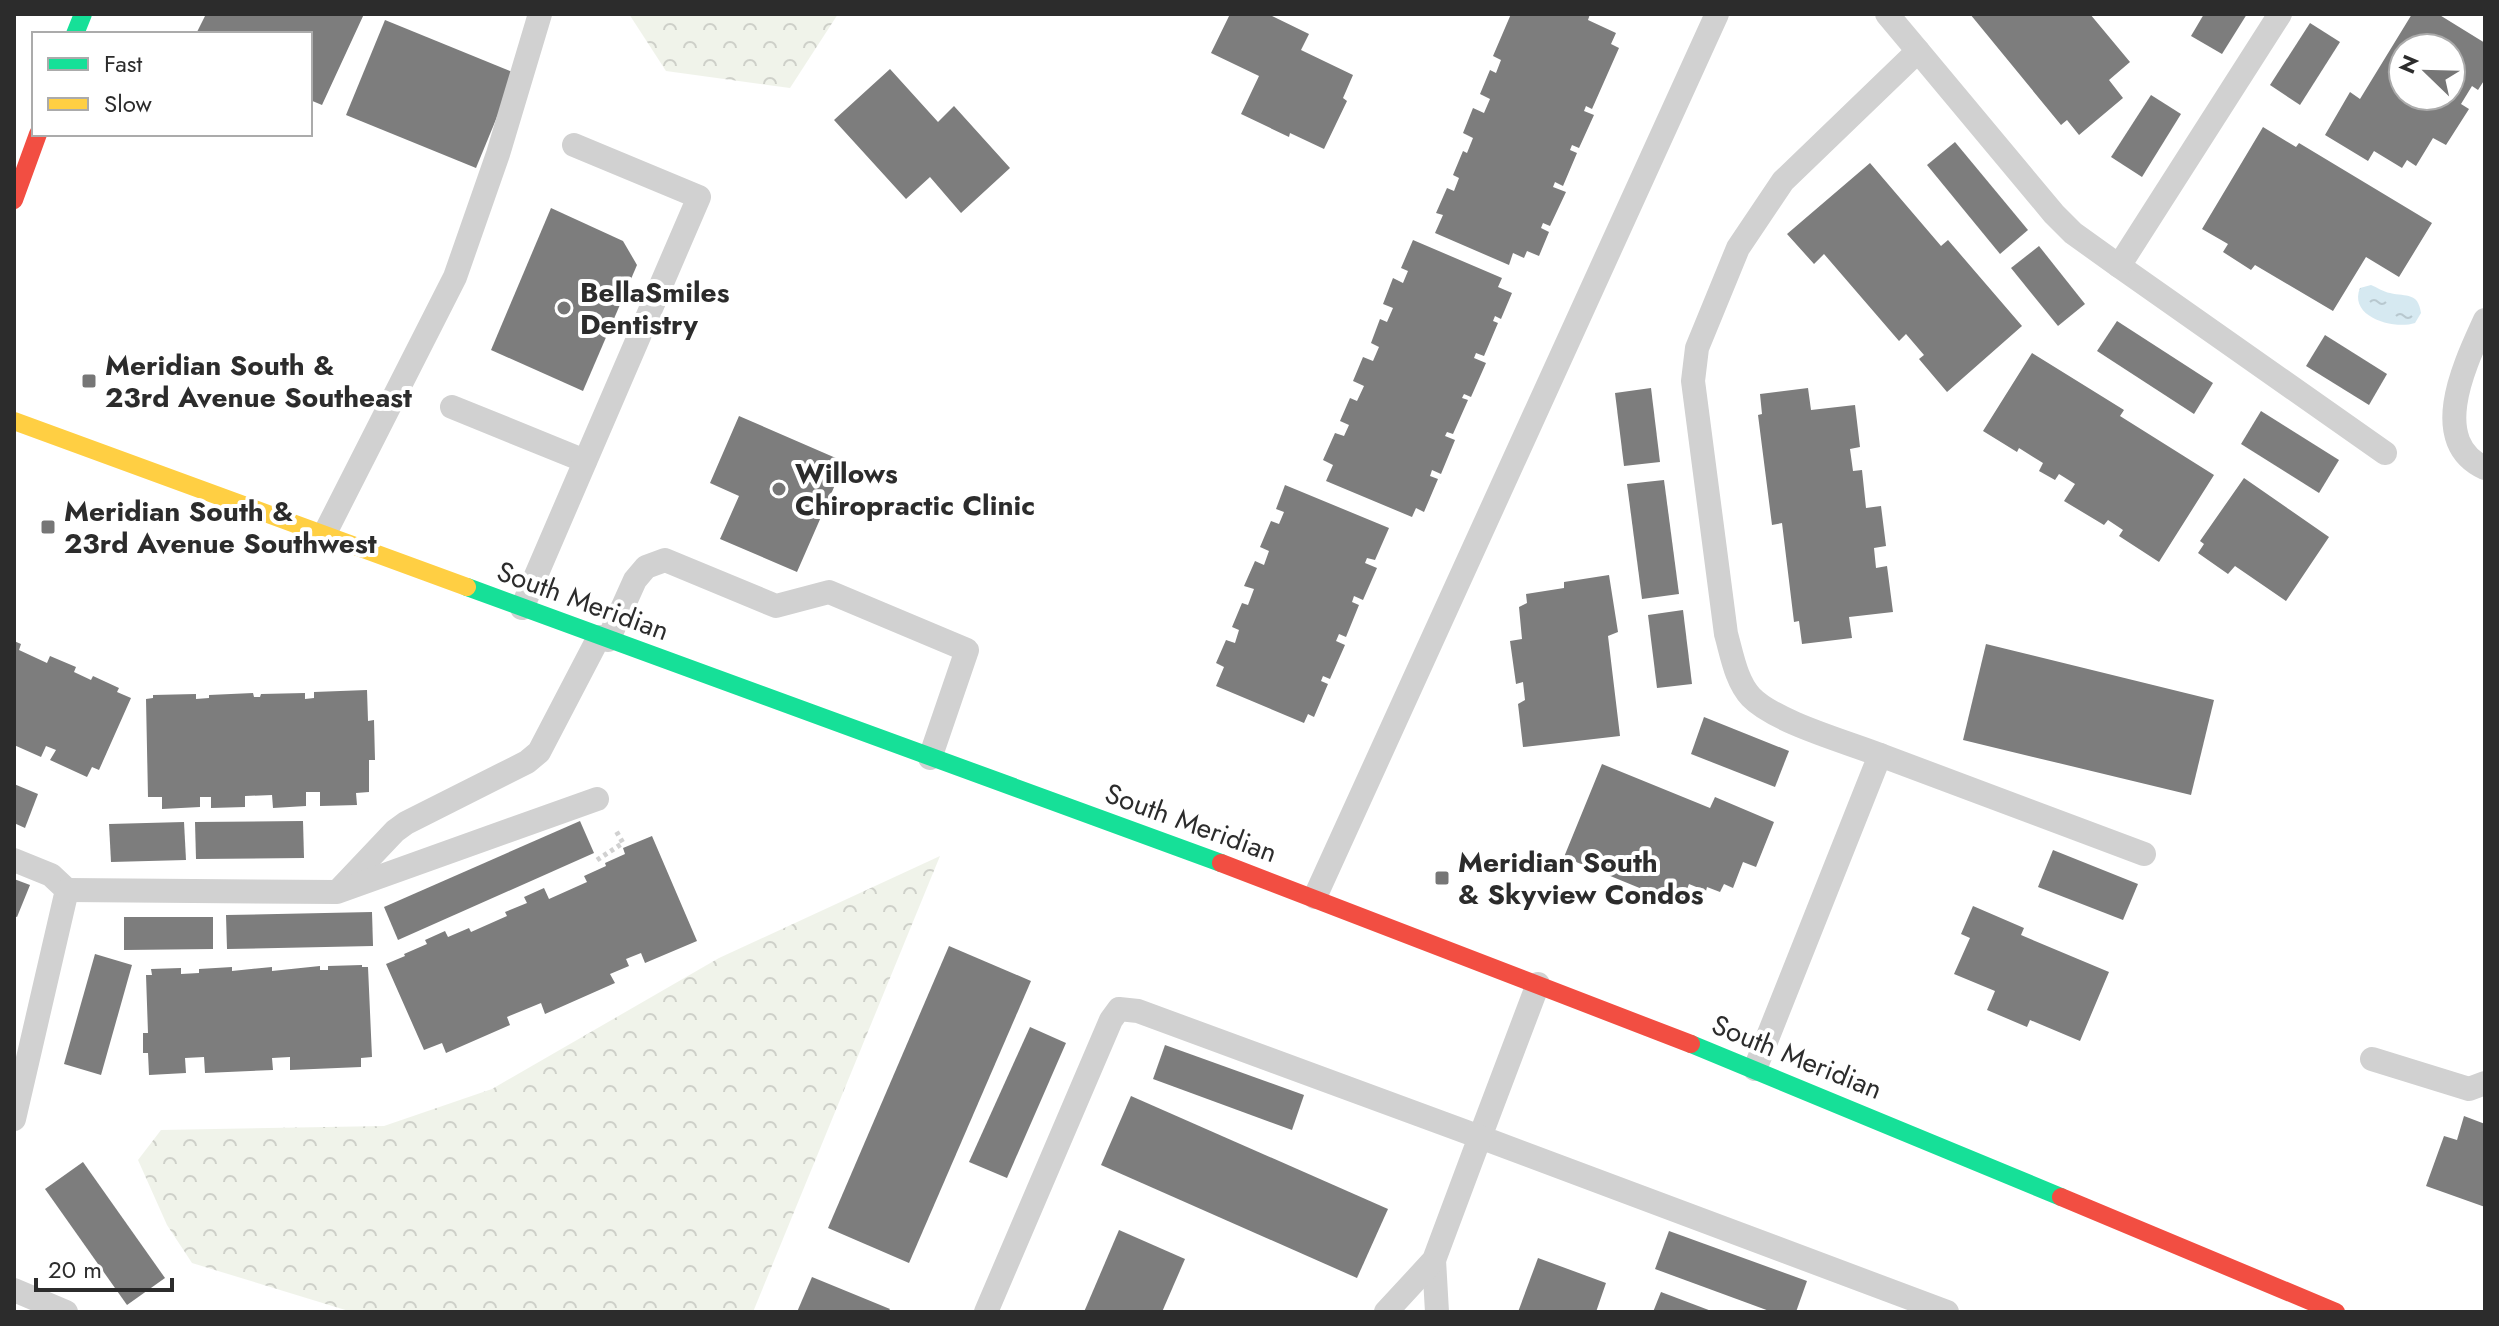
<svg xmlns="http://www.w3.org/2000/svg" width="2499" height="1326" viewBox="0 0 2499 1326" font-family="Jost,sans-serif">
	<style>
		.forest { fill: url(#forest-crowns) }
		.water { fill: url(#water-ripples) }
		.building { fill: #7d7d7d; fill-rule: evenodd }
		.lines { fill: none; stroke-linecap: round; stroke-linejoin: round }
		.path { stroke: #d1d1d1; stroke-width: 5; stroke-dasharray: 4 4; stroke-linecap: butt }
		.lane { stroke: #d1d1d1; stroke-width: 24 }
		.fast { stroke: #16e098; stroke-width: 18 }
		.slow { stroke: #ffcf43; stroke-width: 18 }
		.jam { stroke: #f24e42; stroke-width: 18 }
		.poi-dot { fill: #767676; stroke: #fff; stroke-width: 3 }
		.labels { text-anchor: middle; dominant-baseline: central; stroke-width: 8; stroke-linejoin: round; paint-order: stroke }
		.poi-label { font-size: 28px; font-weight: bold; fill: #2c2c2c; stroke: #fff; text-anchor: start }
		.street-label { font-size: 28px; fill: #2c2c2c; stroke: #fff }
	</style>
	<defs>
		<pattern id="forest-crowns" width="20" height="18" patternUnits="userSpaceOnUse" patternTransform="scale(2)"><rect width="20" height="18" fill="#f0f3ea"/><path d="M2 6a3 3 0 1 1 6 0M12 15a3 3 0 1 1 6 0" fill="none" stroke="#ced0c9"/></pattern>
		<pattern id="water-ripples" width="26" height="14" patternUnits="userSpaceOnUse" patternTransform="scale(2)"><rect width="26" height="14" fill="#d6e9f1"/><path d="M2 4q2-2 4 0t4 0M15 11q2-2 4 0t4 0" fill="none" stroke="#b8c8cf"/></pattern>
	</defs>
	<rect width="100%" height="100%" fill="#fff"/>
	<g class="forest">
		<polygon points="629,14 838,14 790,88 666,71"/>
		<polygon points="940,856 753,1312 352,1312 192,1263 167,1225 138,1160 161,1130 384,1126 492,1089 719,958"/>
	</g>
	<path class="water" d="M 2371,285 C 2377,287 2383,292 2390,293 C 2407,297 2418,292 2421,313 L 2415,323 C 2394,330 2348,317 2360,288 Z"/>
	<g class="building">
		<polygon points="206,14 364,14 322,105 310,100 310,34 196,34"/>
		<polygon points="1230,14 1268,14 1309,34 1301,50 1353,75 1343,98 1347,101 1324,149 1290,133 1289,137 1241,114 1259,76 1211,53"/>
		<polygon points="1511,14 1590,14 1588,20 1616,33 1611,44 1619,48 1592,109 1586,106 1584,111 1594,115 1579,148 1572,145 1570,150 1577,153 1563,186 1555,182 1553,187 1566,192 1550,226 1543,223 1541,228 1549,232 1539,256 1527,251 1524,258 1513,253 1509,265 1435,233 1443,215 1436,213 1447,188 1454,191 1459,178 1453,175 1463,151 1467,153 1473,138 1463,133 1473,108 1484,113 1490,99 1480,94 1490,70 1496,73 1501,60 1493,56"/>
		<polygon points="1970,14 2090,14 2130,62 2109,80 2123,98 2079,135 2067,120 2061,125"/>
		<polygon points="2204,14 2247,14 2222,54 2191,36"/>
		<path d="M 2412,14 L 2438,14 L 2485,43 L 2485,79 L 2478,90 L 2472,86 L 2461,104 L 2469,109 L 2446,145 L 2433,138 L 2416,166 L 2407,160 L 2402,168 L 2374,151 L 2368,161 L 2325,135 L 2350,92 L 2360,99 ZM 2403,48 L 2451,48 L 2451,96 L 2403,96 Z"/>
		<polygon points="385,20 515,73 476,168 346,115"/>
		<polygon points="2310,23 2340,42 2300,105 2270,85"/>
		<polygon points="890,69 938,122 954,106 1010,168 961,213 930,177 906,199 834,120"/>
		<polygon points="2151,95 2181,114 2142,177 2111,157"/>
		<polygon points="2263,127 2296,147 2299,143 2432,223 2399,277 2366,257 2333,311 2255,265 2251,270 2223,252 2228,244 2202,229"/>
		<polygon points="1955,142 2028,230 2000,254 1927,165"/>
		<polygon points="1870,163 1941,246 1948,240 2022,326 1947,392 1919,359 1924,355 1906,334 1899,341 1824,254 1814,264 1787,234"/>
		<polygon points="551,208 623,241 637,265 583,391 491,350"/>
		<polygon points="1413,240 1502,278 1498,287 1512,293 1501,319 1495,316 1493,321 1498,323 1484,356 1476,353 1474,358 1486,363 1471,397 1464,394 1462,398 1468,400 1453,434 1447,432 1445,436 1455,440 1441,474 1432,470 1430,476 1438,479 1424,512 1416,508 1412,517 1326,481 1333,465 1323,460 1335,433 1344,436 1349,425 1340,421 1350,398 1357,401 1364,386 1353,381 1363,357 1373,361 1379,347 1371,343 1380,319 1387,322 1393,308 1383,304 1393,278 1403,283 1408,271 1401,268"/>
		<polygon points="2039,246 2085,304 2058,326 2011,268"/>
		<polygon points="2117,321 2213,383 2194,414 2097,351"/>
		<polygon points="2325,335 2387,374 2369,405 2306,366"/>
		<polygon points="2032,353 2124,410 2120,416 2214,475 2159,562 2119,536 2123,530 2108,520 2104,525 2064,501 2075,484 2059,474 2055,480 2039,471 2043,463 2019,448 2017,452 1983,431"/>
		<polygon points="1651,388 1660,462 1624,466 1615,393"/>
		<polygon points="1808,388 1811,410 1855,405 1860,447 1850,449 1853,471 1862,470 1866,508 1881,506 1886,546 1874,548 1876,568 1887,566 1893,612 1849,617 1852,638 1802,644 1799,621 1794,622 1782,523 1772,525 1758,415 1762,414 1760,394"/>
		<polygon points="2261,411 2339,460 2319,493 2241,444"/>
		<polygon points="739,416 845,462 797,572 720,539 739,496 710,483"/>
		<polygon points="2244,478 2329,537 2286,601 2235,566 2228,574 2198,553 2204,544 2200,541"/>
		<polygon points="1664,480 1679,594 1642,599 1627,484"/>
		<polygon points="1285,485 1389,528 1375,560 1367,558 1365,563 1377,568 1363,600 1354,596 1352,602 1359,605 1346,637 1339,634 1336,641 1345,645 1330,679 1323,676 1321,681 1328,684 1314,717 1308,714 1304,723 1216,686 1224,667 1216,663 1226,640 1235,643 1239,630 1232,627 1242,603 1248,605 1254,589 1244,586 1255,561 1264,565 1269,551 1260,547 1271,521 1279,524 1284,512 1276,509"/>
		<polygon points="1609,575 1618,632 1608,636 1620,736 1523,747 1518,704 1525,700 1523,682 1516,684 1510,641 1522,639 1519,607 1527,603 1526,594 1564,588 1564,582"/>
		<polygon points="1683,610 1692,684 1657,688 1648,615"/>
		<polygon points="14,641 21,644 19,650 47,663 50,656 76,667 74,672 91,680 93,676 119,688 117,692 131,698 99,770 92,767 87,777 50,760 56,750 46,746 41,757 14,745"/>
		<polygon points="1986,644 2214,700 2191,795 1963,740"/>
		<polygon points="367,690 368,721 374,720 375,760 369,760 369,792 356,793 357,805 320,806 320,792 306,792 306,806 273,808 272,795 245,796 245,807 211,808 211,797 200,797 200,807 162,809 162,797 148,797 146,699 153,698 153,695 196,694 196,699 209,698 209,695 253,693 254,697 260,697 261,694 305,693 305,699 314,698 314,692"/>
		<polygon points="1704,717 1789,751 1775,787 1691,754"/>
		<polygon points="1602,764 1710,808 1715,797 1774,822 1756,867 1743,862 1733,888 1724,884 1720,892 1707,887 1706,891 1689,884 1681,905 1564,857"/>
		<polygon points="14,784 38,794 25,828 14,823"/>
		<polygon points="303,821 304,858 196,859 195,822"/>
		<polygon points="580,821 594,853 398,940 384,907"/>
		<polygon points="184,822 186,860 111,862 109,824"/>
		<polygon points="652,836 697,941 645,963 641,953 626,959 629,966 610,974 615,983 545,1014 541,1003 507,1017 510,1025 446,1053 442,1043 424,1050 386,964 405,956 404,954 427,944 425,940 445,931 448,937 469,928 471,932 507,916 505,912 527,903 524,897 544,888 549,899 587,882 584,876 606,866 605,863 625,854 623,848"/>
		<polygon points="2053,850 2138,884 2123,920 2038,887"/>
		<polygon points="14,879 30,885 17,917 14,916"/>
		<polygon points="1973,906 2024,928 2021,935 2109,972 2080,1041 2030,1020 2027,1027 1987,1010 1995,991 1954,974 1970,938 1961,934"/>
		<polygon points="372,912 373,946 227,949 226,915"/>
		<polygon points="124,917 213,917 213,949 124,950"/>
		<polygon points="949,946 1031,981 909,1263 828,1228"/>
		<polygon points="95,954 132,965 101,1075 64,1064"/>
		<polygon points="362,965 362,967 368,967 372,1057 361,1058 361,1067 290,1070 290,1057 272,1058 273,1070 205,1073 204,1057 185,1058 186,1073 149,1075 148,1053 143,1053 143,1033 148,1033 146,975 152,975 151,969 181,968 181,974 199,973 199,969 232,967 232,971 272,967 272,971 320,966 320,970 328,970 328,966"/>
		<polygon points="1030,1027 1066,1043 1007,1178 969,1162"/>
		<polygon points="1165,1045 1304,1095 1292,1130 1153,1079"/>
		<polygon points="1131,1096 1388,1209 1357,1278 1101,1165"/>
		<polygon points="2464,1116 2485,1124 2485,1207 2426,1186 2444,1136 2457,1140"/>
		<polygon points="83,1162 165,1278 127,1305 45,1189"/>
		<polygon points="1119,1230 1185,1259 1162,1312 1084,1312"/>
		<polygon points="1669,1231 1807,1281 1796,1312 1772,1312 1655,1269"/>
		<polygon points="1538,1258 1606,1283 1596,1312 1518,1312"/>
		<polygon points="812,1277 890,1309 888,1312 797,1312"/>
		<polygon points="1661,1292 1714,1312 1653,1312"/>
	</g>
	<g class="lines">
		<polyline class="path" points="597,860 623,843 615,829"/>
		<g class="lane">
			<polyline points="1887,14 1918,51"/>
			<polyline points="2119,266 2385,453"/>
			<path d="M 2485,320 C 2467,360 2426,441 2485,468"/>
			<polyline points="452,407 585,461"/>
			<polyline points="324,535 455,277 498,154 540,14"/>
			<polyline points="522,608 699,197 574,145"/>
			<polyline points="608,640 635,580 646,567 665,560 776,606 829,592 967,650 930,758"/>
			<polyline points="1880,755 2144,854"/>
			<polyline points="14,860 51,875 67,890 14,1119"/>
			<polyline points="341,888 395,831 406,823 527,762 539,752 599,637"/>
			<polyline points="67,890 337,892 597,799"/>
			<polyline points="1315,897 1717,14"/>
			<polyline points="1538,984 1480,1137 1947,1312"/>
			<polyline points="2372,1059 2469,1089 2485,1083"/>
			<path d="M 1755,1069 L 1880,755 C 1847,742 1775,722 1751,697 C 1736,681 1732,655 1726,634 L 1693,381 L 1697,348 L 1738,248 L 1783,181 L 1918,51 L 2054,214 L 2073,233 L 2119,266 L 2280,14"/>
			<polyline points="1434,1260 1437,1312"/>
			<polyline points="14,1290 66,1312"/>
			<polyline points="986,1312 1111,1020 1119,1009 1138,1011 1480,1137 1434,1260 1386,1312"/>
		</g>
		<g class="fast">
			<polyline points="75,34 83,14"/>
			<polyline points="467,587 1221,863"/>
			<polyline points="1691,1044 2061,1197"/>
		</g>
		<polyline class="slow" points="14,421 467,587"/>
		<g class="jam">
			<polyline points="14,200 38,134"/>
			<polyline points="1221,863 1691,1044"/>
			<polyline points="2061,1197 2336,1312"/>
		</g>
	</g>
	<g class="poi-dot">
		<circle cx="564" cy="308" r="8"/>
		<rect x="81" y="373" width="16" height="16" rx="4"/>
		<circle cx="779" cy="489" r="8"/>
		<rect x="40" y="519" width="16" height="16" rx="4"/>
		<rect x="1434" y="870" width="16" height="16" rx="4"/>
	</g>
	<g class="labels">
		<g class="poi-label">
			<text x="580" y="292">BellaSmiles<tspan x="580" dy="32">Dentistry</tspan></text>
			<text x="105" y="365">Meridian South &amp;<tspan x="105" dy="32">23rd Avenue Southeast</tspan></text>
			<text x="795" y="473">Willows<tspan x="795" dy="32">Chiropractic Clinic</tspan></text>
			<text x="64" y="511">Meridian South &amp;<tspan x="64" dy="32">23rd Avenue Southwest</tspan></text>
			<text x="1458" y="862">Meridian South<tspan x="1458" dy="32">&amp; Skyview Condos</tspan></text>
		</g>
		<g class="street-label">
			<text transform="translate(583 601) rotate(20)">South Meridian</text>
			<text transform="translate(1191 823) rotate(20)">South Meridian</text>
			<text transform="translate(1797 1057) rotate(22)">South Meridian</text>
		</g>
	</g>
	<rect width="2499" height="1326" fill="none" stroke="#2c2c2c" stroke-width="32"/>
	<rect x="32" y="32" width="280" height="104" fill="#ffffff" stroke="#ababab" stroke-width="2"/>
	<rect x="48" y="58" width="40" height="12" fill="#16e098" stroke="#ababab" stroke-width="2"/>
	<text x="104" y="72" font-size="24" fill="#2c2c2c">Fast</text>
	<rect x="48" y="98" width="40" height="12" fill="#ffcf43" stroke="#ababab" stroke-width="2"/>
	<text x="104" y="112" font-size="24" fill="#2c2c2c">Slow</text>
	<g transform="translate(2427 72) rotate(293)"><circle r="38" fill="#ffffff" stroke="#ababab" stroke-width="2"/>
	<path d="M0-6L14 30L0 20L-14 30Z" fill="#767676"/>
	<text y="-12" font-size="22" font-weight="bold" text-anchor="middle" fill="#2c2c2c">N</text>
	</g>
	<path d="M36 1278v12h136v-12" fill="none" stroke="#2c2c2c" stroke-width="4"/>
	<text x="48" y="1278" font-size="24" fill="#2c2c2c" stroke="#ffffff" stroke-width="6" paint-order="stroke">20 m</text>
</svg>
